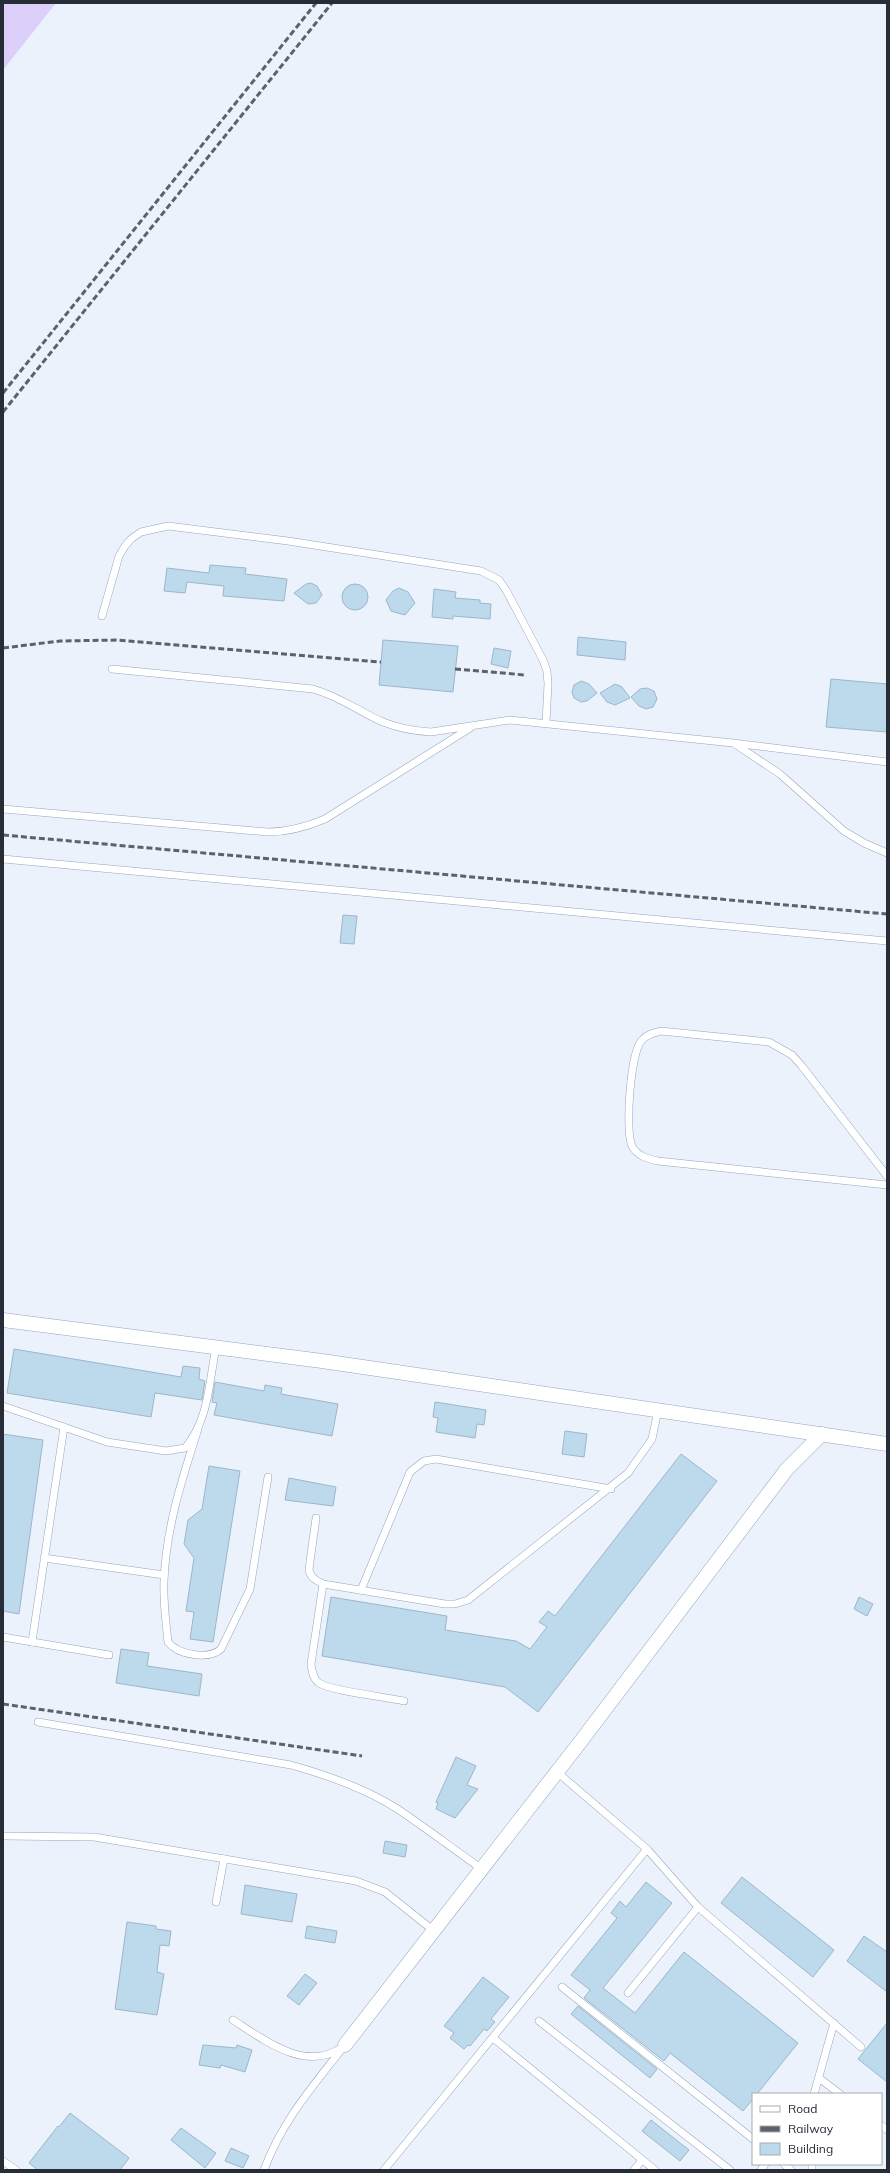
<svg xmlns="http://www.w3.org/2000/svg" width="890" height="2173" viewBox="0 0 890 2173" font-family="Mulish,sans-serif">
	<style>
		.green { fill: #dcd0fb }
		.building { fill: #bddaec; stroke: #9bb7c9 }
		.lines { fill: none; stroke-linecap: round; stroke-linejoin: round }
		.service-casing { stroke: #94a5bd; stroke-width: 8 }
		.minor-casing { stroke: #94a5bd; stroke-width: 15 }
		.service { stroke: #fff; stroke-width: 7 }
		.minor { stroke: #fff; stroke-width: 14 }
		.rail { stroke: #5b626c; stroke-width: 3; stroke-dasharray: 6 3; stroke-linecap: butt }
	</style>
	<rect width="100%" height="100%" fill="#ebf2fc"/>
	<polygon class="green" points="3,3 56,3 3,70"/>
	<g class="building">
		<polygon points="210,565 246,568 245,574 287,579 284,601 223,596 224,586 187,582 185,593 164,591 167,568 209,573"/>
		<polygon points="311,583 317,586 322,595 316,603 308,604 294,593 306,584"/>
		<circle cx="355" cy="597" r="13"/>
		<polygon points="399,588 408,592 415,603 405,615 391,611 386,600 393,591"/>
		<polygon points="434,589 456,592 455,598 480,600 480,603 491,604 490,619 453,616 453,619 432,617"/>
		<polygon points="578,637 626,642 625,660 577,655"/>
		<polygon points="383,640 458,646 453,692 379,685"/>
		<polygon points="494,648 511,651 508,668 491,664"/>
		<polygon points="831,679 887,684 887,732 826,727"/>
		<polygon points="581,681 589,684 597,693 587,701 581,702 574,698 572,692 574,685"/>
		<polygon points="615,684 622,687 630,698 615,705 607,702 600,693"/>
		<polygon points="647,688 654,691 657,699 653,707 646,709 639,706 631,697 640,689"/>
		<polygon points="343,915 357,916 354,944 340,943"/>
		<polygon points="14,1349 181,1377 183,1366 200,1368 199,1379 205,1381 202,1400 155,1393 151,1417 7,1393"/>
		<polygon points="215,1382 264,1391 265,1385 282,1388 281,1394 338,1404 332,1436 214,1415 217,1403 212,1402"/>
		<polygon points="435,1402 486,1410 484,1425 477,1424 475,1438 436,1432 438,1418 433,1417"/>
		<polygon points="565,1431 587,1434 584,1457 562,1454"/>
		<polygon points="3,1434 43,1440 19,1614 3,1611"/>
		<polygon points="681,1454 717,1481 538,1712 505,1687 322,1656 331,1597 447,1616 445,1630 516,1641 530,1649 547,1627 539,1622 548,1611 555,1616"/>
		<polygon points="209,1466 240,1471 213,1642 190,1639 194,1612 186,1611 194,1558 184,1544 188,1520 202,1509"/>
		<polygon points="289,1478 336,1487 333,1506 285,1500"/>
		<polygon points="859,1597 873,1604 867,1616 854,1609"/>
		<polygon points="121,1649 149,1653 147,1666 202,1674 199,1696 116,1683"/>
		<polygon points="456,1757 476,1766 467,1785 478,1789 455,1818 436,1809 438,1803 436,1802"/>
		<polygon points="385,1841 407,1845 405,1857 383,1853"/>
		<polygon points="742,1877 834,1950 813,1977 721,1903"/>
		<polygon points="646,1882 672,1903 603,1988 635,2013 684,1952 798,2043 757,2094 753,2094 753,2099 743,2111 670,2053 664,2061 584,1998 590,1990 571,1975 617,1918 611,1913 620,1901 626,1907"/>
		<polygon points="245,1885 297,1894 292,1922 241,1914"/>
		<polygon points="127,1922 156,1926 156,1929 171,1931 169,1946 160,1945 157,1972 164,1974 157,2015 115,2009"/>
		<polygon points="307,1926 337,1931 335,1943 305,1938"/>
		<polygon points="864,1936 887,1952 887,1992 847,1961"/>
		<polygon points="305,1974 317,1983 299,2005 287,1996"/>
		<polygon points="483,1977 509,1997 491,2019 495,2022 487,2031 484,2029 470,2046 468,2045 464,2049 450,2038 454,2033 444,2026"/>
		<polygon points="578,2006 657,2069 650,2078 571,2014"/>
		<polygon points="887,2023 887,2082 858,2059"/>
		<polygon points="203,2045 236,2048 237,2045 252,2050 245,2072 221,2065 220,2068 199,2065"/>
		<polygon points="70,2113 129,2158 120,2170 38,2170 29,2163 58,2126 59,2127"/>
		<polygon points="651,2120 689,2150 680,2161 642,2131"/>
		<polygon points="181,2128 216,2153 205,2168 171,2140"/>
		<polygon points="231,2148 249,2156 243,2168 225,2161"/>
	</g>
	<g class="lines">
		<defs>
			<g id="service">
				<polyline points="102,616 119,556 125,546 131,539 141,532 168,526 288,541 481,571 499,580 506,590 543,660 547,671 548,684 546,723"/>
				<path d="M 112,669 L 313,689 C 341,697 358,711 383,722 C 398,728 415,731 431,732 L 510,720 L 733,743 L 887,762"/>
				<polyline points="735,744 780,774 844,831 864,843 887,853"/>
				<path d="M 3,809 L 268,832 C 289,832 306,827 325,819 L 470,728"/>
				<polyline points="3,859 887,941"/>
				<path d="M 887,1176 L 801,1065 L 792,1055 L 769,1042 L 661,1031 C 654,1033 647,1034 642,1040 C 630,1052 625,1132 632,1146 C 637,1156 648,1159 658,1161 L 887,1185"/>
				<path d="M 3,1406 L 107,1442 L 166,1451 L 185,1448 C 209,1420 209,1382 216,1347"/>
				<path d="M 198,1429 C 182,1479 166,1528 164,1581 C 163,1602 166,1622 168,1642 C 178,1655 209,1660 221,1649 L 250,1589 L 268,1477"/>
				<path d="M 316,1518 L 309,1569 C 310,1578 316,1580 323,1584 L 445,1604 L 455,1604 L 468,1600 L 628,1473 L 652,1439 L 658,1410"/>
				<polyline points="44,1558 164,1575"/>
				<path d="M 323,1584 L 311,1664 C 312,1671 313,1679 319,1683 C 331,1691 387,1697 404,1701"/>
				<polyline points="361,1590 410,1472 424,1461 436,1459 611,1489"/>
				<polyline points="3,1637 109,1655"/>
				<polyline points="32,1642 64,1427"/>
				<path d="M 38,1722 L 291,1765 C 327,1775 364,1788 396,1808 C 425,1827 453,1849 482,1869"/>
				<polyline points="557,1772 647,1849 698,1907 861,2047"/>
				<polyline points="3,1836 94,1837 356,1881 385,1892 434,1931"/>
				<polyline points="216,1902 224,1859"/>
				<polyline points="562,1987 753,2139"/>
				<polyline points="628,1993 698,1907"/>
				<path d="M 233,2020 C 264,2040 305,2072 341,2048"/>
				<polyline points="539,2021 730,2170"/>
				<polyline points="493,2038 655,2170"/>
				<polyline points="819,2078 840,2094"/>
				<polyline points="814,2094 834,2023"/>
				<polyline points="881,2125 887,2130"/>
				<polyline points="3,2161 16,2170"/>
				<polyline points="784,2164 791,2170"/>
				<polyline points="812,2164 812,2170"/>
				<path d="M 264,2170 C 282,2121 313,2086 345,2045"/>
				<polyline points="384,2170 647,1849"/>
				<polyline points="634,2170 642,2160"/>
				<polyline points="761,2170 765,2164"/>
			</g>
			<g id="minor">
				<polyline points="3,1320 322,1361 887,1444"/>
				<polyline points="345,2045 581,1741 787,1469 822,1434"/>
			</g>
		</defs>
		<use href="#service" class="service-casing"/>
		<use href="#minor" class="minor-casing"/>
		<use href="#service" class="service"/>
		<use href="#minor" class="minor"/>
		<g class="rail">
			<polyline points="3,393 316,3"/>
			<polyline points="3,412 332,3"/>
			<polyline points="3,648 60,641 118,640 381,662"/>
			<polyline points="455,669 525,675"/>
			<polyline points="3,835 887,914"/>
			<polyline points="3,1704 362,1756"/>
		</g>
	</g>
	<rect width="890" height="2173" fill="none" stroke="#262d37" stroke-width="8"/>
	<rect x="752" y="2093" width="130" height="72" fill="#ffffff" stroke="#a8abaf"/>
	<rect x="760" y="2106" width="20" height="6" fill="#ffffff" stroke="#a8abaf"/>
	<text x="788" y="2113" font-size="12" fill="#262d37">Road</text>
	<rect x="760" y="2126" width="20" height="6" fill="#5b626c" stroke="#a8abaf"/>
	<text x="788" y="2133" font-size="12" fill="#262d37">Railway</text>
	<rect x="760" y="2143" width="20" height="12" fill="#bddaec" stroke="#a8abaf"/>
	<text x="788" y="2153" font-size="12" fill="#262d37">Building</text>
</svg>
